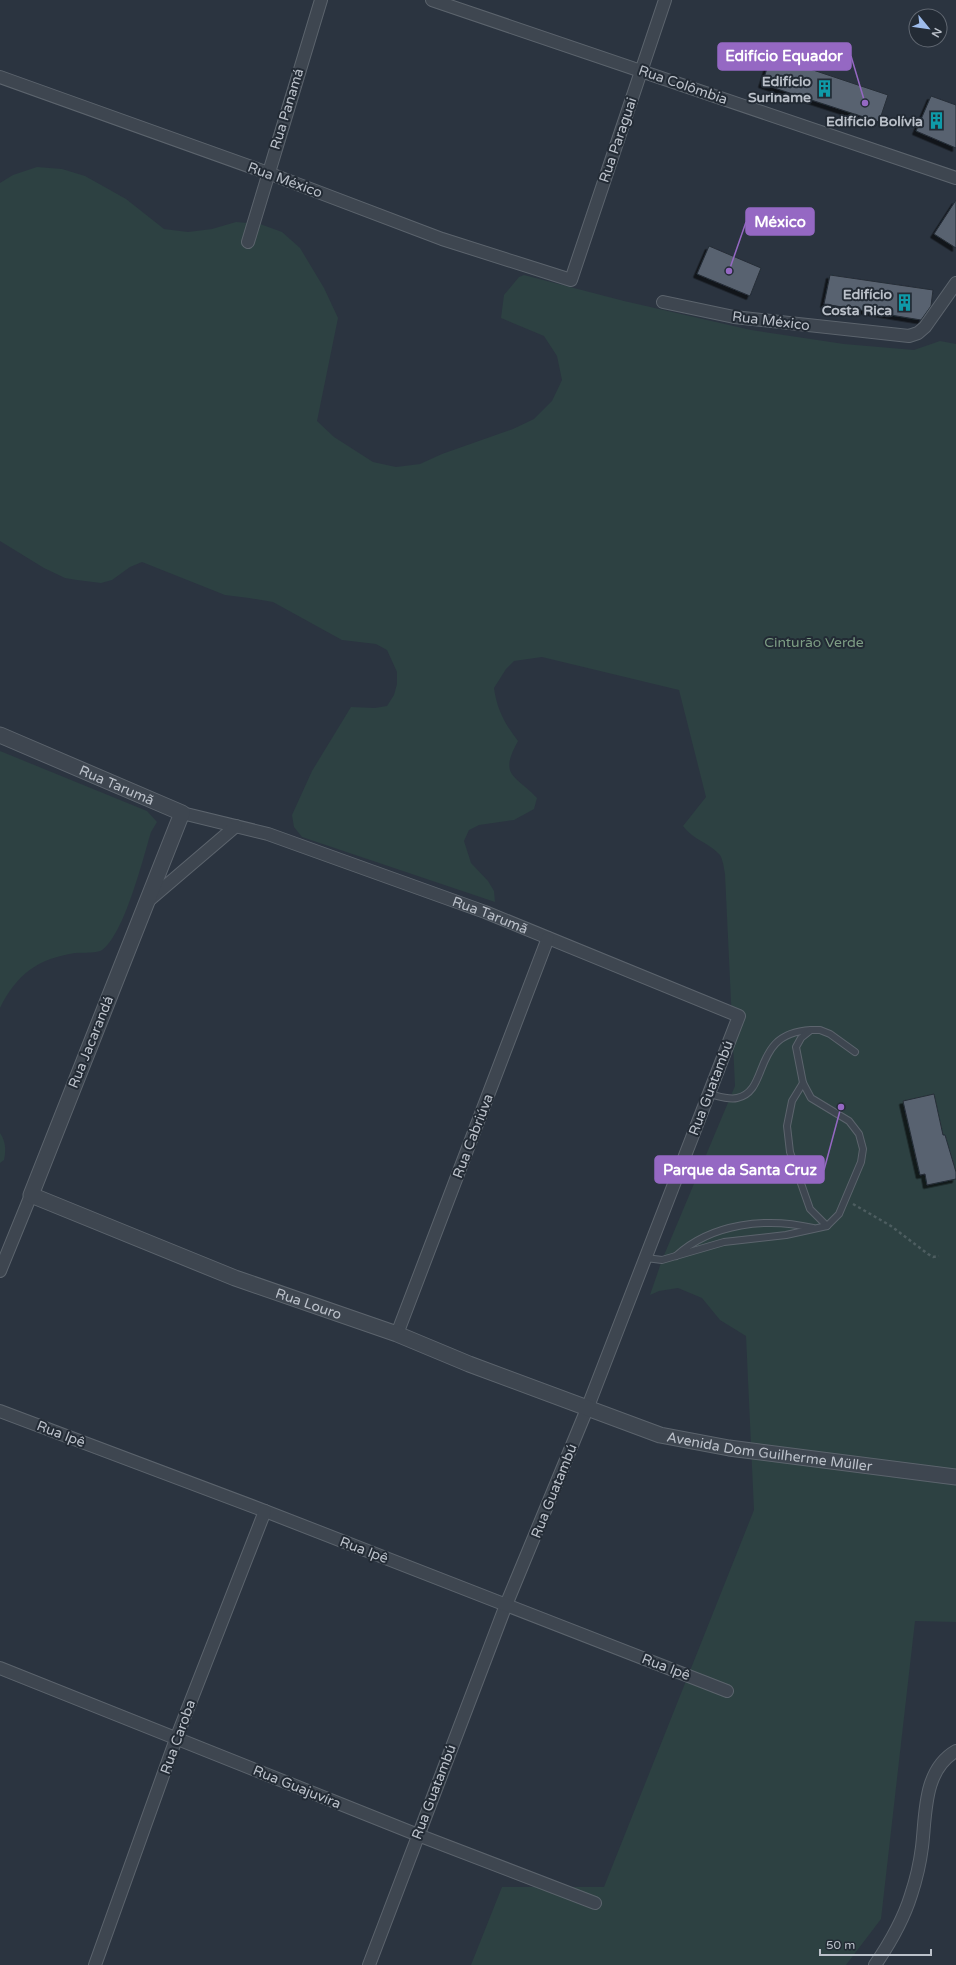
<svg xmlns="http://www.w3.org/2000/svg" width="956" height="1965" viewBox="0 0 956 1965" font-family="'Varela Round',sans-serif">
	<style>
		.green { fill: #2d4142 }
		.building { fill: #59626f; stroke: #252d37; filter: url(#shadow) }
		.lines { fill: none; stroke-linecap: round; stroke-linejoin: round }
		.service-casing { stroke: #5c646d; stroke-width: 8 }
		.minor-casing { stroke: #5c646d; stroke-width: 14 }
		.tertiary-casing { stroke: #5c646d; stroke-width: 17 }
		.path { stroke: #4d5d60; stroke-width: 2.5; stroke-dasharray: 3 3; stroke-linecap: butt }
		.service { stroke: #3e4650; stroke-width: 6 }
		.minor { stroke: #3e4650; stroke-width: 12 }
		.tertiary { stroke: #3e4650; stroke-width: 15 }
		.labels { text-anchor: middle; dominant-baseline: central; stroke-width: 4; stroke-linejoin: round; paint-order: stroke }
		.poi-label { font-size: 14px; font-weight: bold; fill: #bbc1ca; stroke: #232b35; text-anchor: end }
		.street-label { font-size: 14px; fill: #bbc1ca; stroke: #232b35 }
		.park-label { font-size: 14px; fill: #7d9d84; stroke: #232b35 }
		.leader { fill: none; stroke: #9568c3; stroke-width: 1.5 }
		.callout-dot { fill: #9568c3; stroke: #232b35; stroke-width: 1.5 }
		.callout { fill: #9568c3; stroke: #9568c3; stroke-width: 1.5 }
		.callout-label { font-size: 15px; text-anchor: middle; font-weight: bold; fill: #fff }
	</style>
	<defs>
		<filter id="shadow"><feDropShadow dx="-3.5" dy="3.5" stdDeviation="0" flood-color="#0009"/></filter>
	</defs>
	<rect width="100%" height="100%" fill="#2b3440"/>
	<g class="green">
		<path d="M 37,167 L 62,169 L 85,176 L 126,199 L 164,229 L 188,232 L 212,229 L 236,222 L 260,224 L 282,232 L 300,248 L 324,288 L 338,318 L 317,421 L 334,437 L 373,462 L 396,467 L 420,464 L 442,454 L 513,429 L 534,419 L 552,401 L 562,380 L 557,356 L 544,336 L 501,318 L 504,295 L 519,277 L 524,275 L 624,301 L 751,330 L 844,344 L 914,350 L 940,341 L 956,344 L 956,1622 L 915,1621 L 881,1919 L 846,1965 L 471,1965 L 502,1887 L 604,1887 L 754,1510 L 746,1336 L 720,1320 L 702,1298 L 678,1288 L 659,1291 L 650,1295 L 662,1260 L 735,1086 L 725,874 C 724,868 723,860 720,855 C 710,843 693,840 683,826 L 706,797 L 679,690 L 542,657 L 514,661 L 506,669 L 494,688 C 497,710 505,724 518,741 C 498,777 516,775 537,798 L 534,809 L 514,820 L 479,825 L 469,830 L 464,841 L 471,863 L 488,881 L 494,891 L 495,902 L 302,837 L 294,827 L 292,815 L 312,771 L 351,707 L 375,708 L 387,706 L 394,695 L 397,684 L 397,672 L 387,650 L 376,644 L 342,640 L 273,602 L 249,598 L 225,595 L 142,562 L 130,567 L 112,580 L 101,583 L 77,580 L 65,578 L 44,568 L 0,541 L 0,183 L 13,175 Z"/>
		<path d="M 0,751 L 147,811 L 157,822 L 151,832 C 143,859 124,935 102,950 C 95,954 83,952 75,953 C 37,959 17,974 0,1008 Z"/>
		<path d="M 0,1133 C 6,1142 6,1150 4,1160 L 0,1163 Z"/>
	</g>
	<g class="building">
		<polygon points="771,56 888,95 879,122 762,84"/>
		<polygon points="931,96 956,105 956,148 916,131"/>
		<polygon points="956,200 956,248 934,234"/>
		<polygon points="709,246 761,268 750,296 697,274"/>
		<polygon points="830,275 933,290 931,306 921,320 824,304"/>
		<polygon points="934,1094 943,1135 945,1135 956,1172 956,1179 927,1185 925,1174 920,1175 903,1101"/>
	</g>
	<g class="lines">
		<defs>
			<g id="service">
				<polyline points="803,1083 792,1101 787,1126 790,1152 810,1209 827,1226"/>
				<path d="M 709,1094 C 718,1096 728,1100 737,1098 C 771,1091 750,1033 811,1030"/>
				<path d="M 676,1256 C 712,1223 767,1217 813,1228"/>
				<polyline points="646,1258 662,1260 724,1242 786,1235 827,1226 839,1214 861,1162 863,1149 859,1134 849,1121 811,1098 803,1083 796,1047 801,1038 811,1030 820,1030 830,1034 855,1052"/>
			</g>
			<g id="minor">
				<polyline points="432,0 956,178"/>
				<polyline points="0,77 268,173 442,239 571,280 665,0"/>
				<polyline points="248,242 321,0"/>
				<polyline points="663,302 734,317 909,336 918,333 925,327 956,283"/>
				<path id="s1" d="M 182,813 L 268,834 L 485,912 L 739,1016 L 587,1409 L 506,1605 L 369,1965"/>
				<polyline points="147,902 236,826"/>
				<polyline points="0,1271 31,1195"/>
				<polyline points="397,1334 548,938"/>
				<polyline points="0,1411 265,1511 727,1691"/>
				<polyline points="0,1668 418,1835 595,1903"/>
				<polyline points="95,1965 176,1739 265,1511"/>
				<path d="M 875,1965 C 890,1943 903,1921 911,1895 C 916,1880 920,1863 922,1847 C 926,1814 923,1770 956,1751"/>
			</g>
			<g id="tertiary">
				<path id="s2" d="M 0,735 L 182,813 L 31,1195 L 235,1278 L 397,1334 L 469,1364 L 660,1435 L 729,1448 L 956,1477"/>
			</g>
		</defs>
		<use href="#service" class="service-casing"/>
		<use href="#minor" class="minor-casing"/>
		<use href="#tertiary" class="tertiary-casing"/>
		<polyline class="path" points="853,1204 891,1226 928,1254 933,1257 939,1256"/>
		<use href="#service" class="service"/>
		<use href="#minor" class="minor"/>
		<use href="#tertiary" class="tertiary"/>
	</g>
	<defs>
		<symbol id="building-bare" viewBox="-9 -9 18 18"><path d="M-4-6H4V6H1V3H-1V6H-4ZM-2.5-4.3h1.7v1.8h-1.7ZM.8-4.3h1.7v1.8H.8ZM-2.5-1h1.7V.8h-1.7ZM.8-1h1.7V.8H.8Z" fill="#0f9aa8" stroke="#232b35" stroke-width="2.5" paint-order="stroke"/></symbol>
	</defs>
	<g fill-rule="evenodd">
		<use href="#building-bare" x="812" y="76" width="25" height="25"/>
		<use href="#building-bare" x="924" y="108" width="25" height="25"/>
		<use href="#building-bare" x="892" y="290" width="25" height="25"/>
	</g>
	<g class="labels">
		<g class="poi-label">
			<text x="811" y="81">Edifício<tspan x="811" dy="16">Suriname</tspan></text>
			<text x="923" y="121">Edifício Bolívia</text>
			<text x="892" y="294">Edifício<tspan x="892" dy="16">Costa Rica</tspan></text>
		</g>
		<g class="street-label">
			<text transform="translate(683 85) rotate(19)">Rua Colômbia</text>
			<text transform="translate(287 109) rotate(-73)">Rua Panamá</text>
			<text transform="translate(618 140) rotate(-71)">Rua Paraguai</text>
			<text transform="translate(285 180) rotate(20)">Rua México</text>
			<text transform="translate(771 321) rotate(7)">Rua México</text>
			<text stroke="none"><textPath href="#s2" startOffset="127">Rua Tarumã</textPath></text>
			<text stroke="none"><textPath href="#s1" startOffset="325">Rua Tarumã</textPath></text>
			<text transform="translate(91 1042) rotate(-68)">Rua Jacarandá</text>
			<text transform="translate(711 1088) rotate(-69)">Rua Guatambú</text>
			<text transform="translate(473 1136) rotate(-69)">Rua Cabriúva</text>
			<text stroke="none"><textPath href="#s2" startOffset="907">Rua Louro</textPath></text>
			<text transform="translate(61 1434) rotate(21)">Rua Ipê</text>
			<text stroke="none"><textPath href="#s2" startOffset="1393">Avenida Dom Guilherme Müller</textPath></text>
			<text transform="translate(554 1491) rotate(-68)">Rua Guatambú</text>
			<text transform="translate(364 1550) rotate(21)">Rua Ipê</text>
			<text transform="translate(666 1667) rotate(21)">Rua Ipê</text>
			<text transform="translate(178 1737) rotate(-70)">Rua Caroba</text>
			<text transform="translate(297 1787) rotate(22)">Rua Guajuvíra</text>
			<text transform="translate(434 1792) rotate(-69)">Rua Guatambú</text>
		</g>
		<g class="park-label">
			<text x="814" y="642">Cinturão Verde</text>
		</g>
	</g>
	<path class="leader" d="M865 103L851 56M729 271L746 222M841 1107L824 1170"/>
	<g class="callout-dot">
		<circle cx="865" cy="103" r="4"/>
		<circle cx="729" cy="271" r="4"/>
		<circle cx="841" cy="1107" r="4"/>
	</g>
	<g class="callout">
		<rect x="718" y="43" width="133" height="27" rx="4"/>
		<rect x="746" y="208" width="68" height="27" rx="4"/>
		<rect x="655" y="1156" width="169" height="27" rx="4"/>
	</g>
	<g class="callout-label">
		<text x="784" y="61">Edifício Equador</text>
		<text x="780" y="227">México</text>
		<text x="740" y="1175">Parque da Santa Cruz</text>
	</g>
	<g transform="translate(928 28) rotate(119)"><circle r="19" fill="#232b35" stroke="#606771"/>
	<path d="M0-3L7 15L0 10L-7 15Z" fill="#9ebcec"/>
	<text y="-6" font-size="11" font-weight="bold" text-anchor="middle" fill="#bbc1ca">N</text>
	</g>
	<path d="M820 1949v6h111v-6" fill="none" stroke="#bbc1ca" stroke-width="2"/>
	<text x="826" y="1949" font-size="12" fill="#bbc1ca" stroke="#232b35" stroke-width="3" paint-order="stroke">50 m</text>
</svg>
